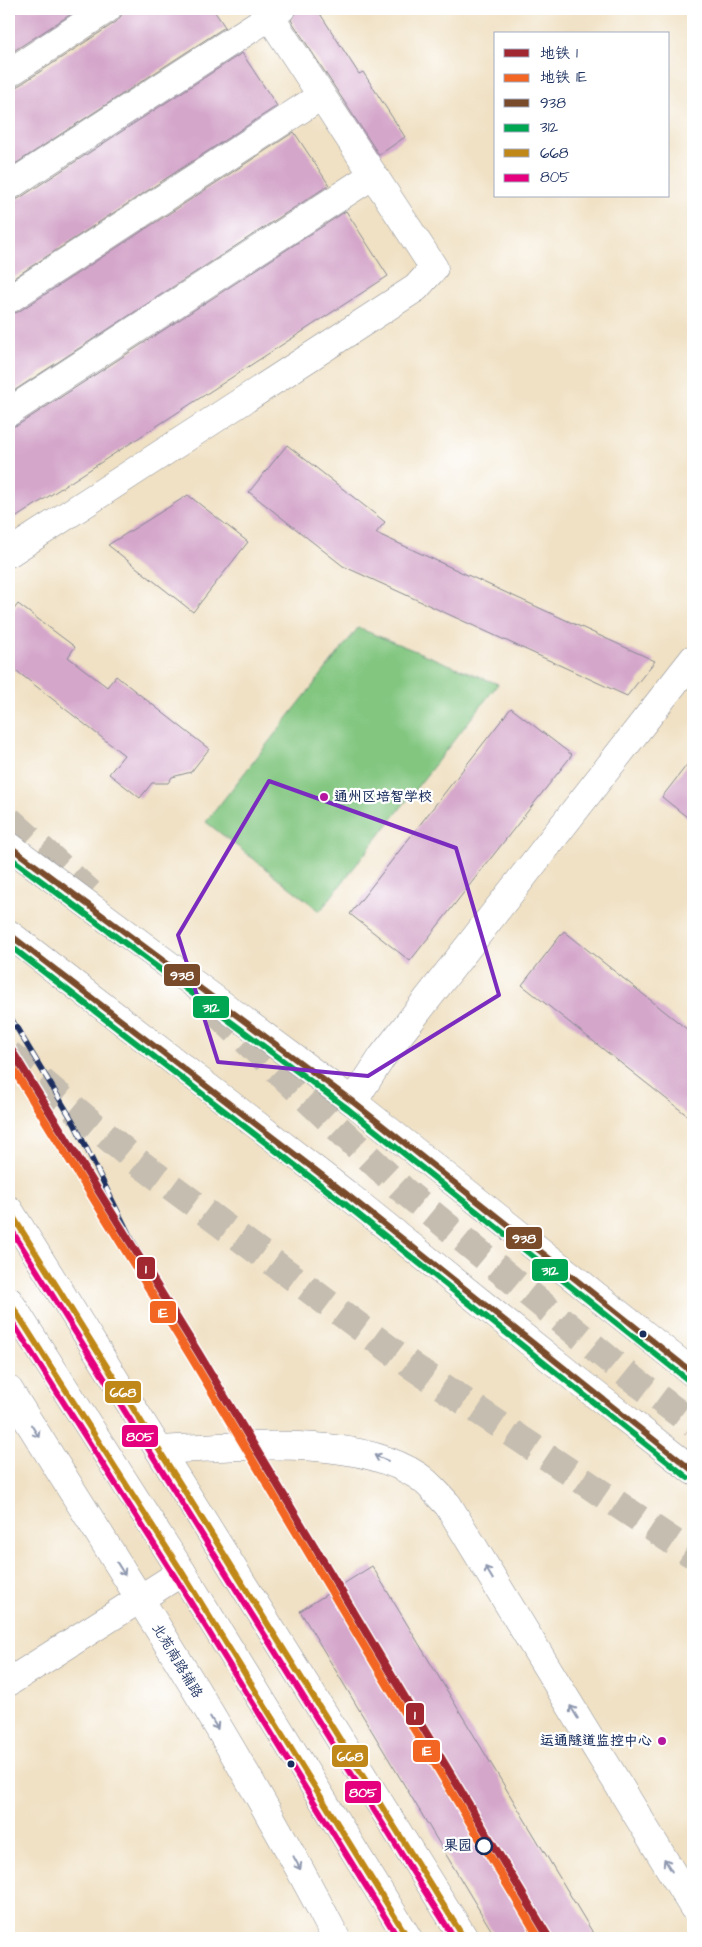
<svg xmlns="http://www.w3.org/2000/svg" width="702" height="1947" viewBox="0 0 702 1947" font-family="'Architects Daughter','LXGW WenKai TC',sans-serif">
	<style>
		.green { fill: #82c680; stroke: #4e7a6f }
		.building { fill: #d4a6ca }
		.lines { fill: none; stroke-linecap: round; stroke-linejoin: round }
		.highway-tunnel { stroke: #c5bdb0; stroke-width: 28; stroke-dasharray: 28 14; stroke-linecap: butt }
		.minor-casing { stroke: #868891; stroke-width: 29 }
		.major-casing { stroke: #868891; stroke-width: 29 }
		.highway-casing { stroke: #868891; stroke-width: 29 }
		.minor { stroke: #fff; stroke-width: 28 }
		.major { stroke: #fff; stroke-width: 28 }
		.highway { stroke: #fff; stroke-width: 28 }
		.rail-casing { stroke: #1b2f5e; stroke-width: 5.5 }
		.rail { stroke: #fff; stroke-width: 4; stroke-dasharray: 11; stroke-linecap: butt }
		.bus-1-casing { stroke: #fff; stroke-width: 10 }
		.bus-2-casing { stroke: #fff; stroke-width: 10 }
		.bus-3-casing { stroke: #fff; stroke-width: 10 }
		.bus-4-casing { stroke: #fff; stroke-width: 10 }
		.bus-1 { stroke: #7a4b2a; stroke-width: 6 }
		.bus-2 { stroke: #00a651; stroke-width: 6 }
		.bus-3 { stroke: #c08818; stroke-width: 6 }
		.bus-4 { stroke: #e5007d; stroke-width: 6 }
		.metro-1-casing { stroke: #fff; stroke-width: 11 }
		.metro-2-casing { stroke: #fff; stroke-width: 11 }
		.metro-1 { stroke: #a12830; stroke-width: 8 }
		.metro-2 { stroke: #f26522; stroke-width: 8 }
		.oneway { stroke: #8d97ae }
		.marked { fill: none; stroke: #7b2cbf; stroke-width: 4; stroke-linejoin: round }
		.poi-dot { fill: #b5179e; stroke: #fff; stroke-width: 2 }
		.bus-dot { fill: #1b2f5e; stroke: #fff; stroke-width: 2 }
		.stop-dot { fill: #fff; stroke: #1b2f5e; stroke-width: 2.5 }
		.labels { text-anchor: middle; dominant-baseline: central; stroke-width: 4.5; stroke-linejoin: round; paint-order: stroke }
		.poi-label { font-size: 14px; font-weight: bold; fill: #1b2f5e; stroke: #fff; text-anchor: start }
		.street-label { font-size: 14px; fill: #1b2f5e; stroke: #fff }
		.stop-label { font-size: 14px; font-weight: bold; fill: #1b2f5e; stroke: #fff; text-anchor: end }
		.line-badge { stroke: #fff; stroke-width: 2 }
		.badge-label { font-size: 14px; text-anchor: middle; font-weight: bold; fill: #fff }
	</style>
	<rect width="100%" height="100%" fill="#fff"/>
	<filter id="ink" filterUnits="userSpaceOnUse"><feTurbulence type="fractalNoise" baseFrequency=".02" numOctaves="2"/><feDisplacementMap in="SourceGraphic" scale="10" xChannelSelector="R" yChannelSelector="G"/><feConvolveMatrix kernelMatrix="1 2 1 2 8 2 1 2 1" color-interpolation-filters="sRGB"/></filter>
	<filter id="wash" filterUnits="userSpaceOnUse"><feTurbulence type="fractalNoise" baseFrequency=".0096" numOctaves="4" result="noise"/><feDisplacementMap in="SourceGraphic" scale="20" xChannelSelector="R" yChannelSelector="G"/><feGaussianBlur stdDeviation="1.12" result="paint"/><feColorMatrix in="noise" values="0 0 0 0 0 0 0 0 0 0 0 0 0 0 0 0 0 1.4 0 .05"/><feComposite in="paint" operator="in"/></filter>
	<g filter="url(#wash)">
		<rect width="100%" height="100%" fill="#f0e1c4"/>
		<polygon class="green" points="358,628 498,684 320,911 206,822"/>
		<g id="blocks">
			<g class="building">
				<polygon points="9,9 79,9 9,54"/>
				<polygon points="123,9 213,9 225,27 9,168 9,88 18,86 116,22 121,16"/>
				<polygon points="297,9 317,9 359,74 363,72 405,137 379,155 291,20"/>
				<polygon points="242,53 277,106 9,281 9,201 18,199"/>
				<polygon points="294,132 329,185 9,394 9,314 18,312"/>
				<polygon points="346,211 388,276 9,522 9,427 18,425"/>
				<polygon points="287,445 385,522 376,533 655,661 627,696 343,566 249,492"/>
				<polygon points="188,495 248,542 193,612 108,545"/>
				<polygon points="18,604 75,647 68,657 107,687 116,676 209,749 191,772 172,777 168,783 152,783 140,798 109,774 124,755 9,665 9,616"/>
				<polygon points="511,708 572,755 410,961 350,914"/>
				<polygon points="693,757 693,822 662,797"/>
				<polygon points="564,931 693,1034 693,1120 522,985"/>
				<polygon points="372,1566 596,1938 496,1938 300,1611"/>
			</g>
		</g>
	</g>
	<g filter="url(#ink)">
		<use href="#blocks" fill-opacity="0" stroke="#868891" stroke-width="1"/>
		<g class="lines">
			<g class="highway-tunnel">
				<polyline points="9,820 90,893"/>
				<polyline points="216,1012 403,1190 629,1376 693,1424"/>
				<polyline points="9,1054 134,1159 412,1366 693,1555"/>
			</g>
			<defs>
				<g id="minor">
					<polyline points="9,73 107,9"/>
					<polyline points="9,186 281,9"/>
					<polyline points="9,299 321,96"/>
					<polyline points="9,412 373,175"/>
					<polyline points="9,553 416,288 434,268 265,9"/>
					<polyline points="353,1102 382,1057 693,659"/>
					<path d="M 9,1390 C 121,1570 239,1749 336,1938"/>
					<path d="M 160,1450 C 235,1447 354,1433 418,1476 C 429,1483 439,1496 448,1505 L 693,1907"/>
					<polyline points="9,1682 182,1572"/>
				</g>
				<g id="major">
					<polyline points="9,846 353,1102 693,1373"/>
					<polyline points="9,934 345,1193 578,1381 693,1471"/>
				</g>
				<g id="highway">
					<polyline points="9,1210 464,1938"/>
					<polyline points="9,1301 182,1572 408,1938"/>
				</g>
			</defs>
			<use href="#minor" class="minor-casing"/>
			<use href="#major" class="major-casing"/>
			<use href="#highway" class="highway-casing"/>
			<use href="#minor" class="minor"/>
			<use href="#major" class="major"/>
			<use href="#highway" class="highway"/>
			<defs>
				<polyline id="rail" points="9,1015 74,1123 129,1234 171,1308"/>
			</defs>
			<use href="#rail" class="rail-casing"/>
			<use href="#rail" class="rail"/>
			<defs>
				<g id="bus-1">
					<polyline points="9,846 353,1102 693,1373"/>
					<polyline points="9,934 345,1193 693,1471"/>
				</g>
				<g id="bus-2">
					<polyline points="9,857 348,1109 688,1380"/>
					<polyline points="9,945 340,1200 688,1478"/>
				</g>
				<g id="bus-3">
					<polyline points="9,1210 464,1938"/>
					<polyline points="9,1301 182,1572 408,1938"/>
				</g>
				<g id="bus-4">
					<polyline points="9,1226 454,1938"/>
					<polyline points="9,1317 175,1577 398,1938"/>
				</g>
			</defs>
			<use href="#bus-1" class="bus-1-casing"/>
			<use href="#bus-2" class="bus-2-casing"/>
			<use href="#bus-3" class="bus-3-casing"/>
			<use href="#bus-4" class="bus-4-casing"/>
			<use href="#bus-1" class="bus-1"/>
			<use href="#bus-2" class="bus-2"/>
			<use href="#bus-3" class="bus-3"/>
			<use href="#bus-4" class="bus-4"/>
			<defs>
				<polyline id="metro-1" points="9,1046 198,1352 549,1938"/>
				<polyline id="metro-2" points="9,1062 191,1357 539,1938"/>
			</defs>
			<use href="#metro-1" class="metro-1-casing"/>
			<use href="#metro-2" class="metro-2-casing"/>
			<use href="#metro-1" class="metro-1"/>
			<use href="#metro-2" class="metro-2"/>
		</g>
		<defs><path id="oneway-shaft" d="M-6 0H5M1.5-3L5.5 0L1.5 3" fill="none" stroke-width="1.6" stroke-linecap="round" stroke-linejoin="round" transform="scale(1.25)"/></defs>
		<g class="oneway">
			<use href="#oneway-shaft" transform="translate(35 1431) rotate(58)"/>
			<use href="#oneway-shaft" transform="translate(381 1458) rotate(-157)"/>
			<use href="#oneway-shaft" transform="translate(121 1569) rotate(58)"/>
			<use href="#oneway-shaft" transform="translate(489 1573) rotate(-121)"/>
			<use href="#oneway-shaft" transform="translate(574 1712) rotate(-121)"/>
			<use href="#oneway-shaft" transform="translate(214 1723) rotate(59)"/>
			<use href="#oneway-shaft" transform="translate(297 1863) rotate(62)"/>
			<use href="#oneway-shaft" transform="translate(668 1865) rotate(-121)"/>
		</g>
	</g>
	<path class="marked" d="M 269,781 L 456,848 L 499,995 L 368,1076 L 218,1062 L 178,935 Z"/>
	<g class="poi-dot">
		<circle cx="324" cy="797" r="5"/>
		<circle cx="662" cy="1741" r="5"/>
	</g>
	<g class="bus-dot">
		<circle cx="643" cy="1334" r="4.5"/>
		<circle cx="291" cy="1764" r="4.5"/>
	</g>
	<circle class="stop-dot" cx="484" cy="1846" r="8"/>
	<g class="labels">
		<g class="poi-label">
			<text x="334" y="797">通州区培智学校</text>
			<text x="652" y="1741" text-anchor="end">运通隧道监控中心</text>
		</g>
		<g class="street-label">
			<text transform="translate(177 1661) rotate(59)">北苑南路辅路</text>
		</g>
		<g class="stop-label">
			<text x="472" y="1846">果园</text>
		</g>
	</g>
	<g class="line-badge">
		<rect x="163" y="963" width="38" height="24" rx="5" fill="#7a4b2a"/>
		<rect x="192" y="995" width="38" height="24" rx="5" fill="#00a651"/>
		<rect x="505" y="1226" width="38" height="24" rx="5" fill="#7a4b2a"/>
		<rect x="136" y="1256" width="20" height="24" rx="5" fill="#a12830"/>
		<rect x="531" y="1258" width="38" height="24" rx="5" fill="#00a651"/>
		<rect x="149" y="1300" width="28" height="24" rx="5" fill="#f26522"/>
		<rect x="104" y="1380" width="38" height="24" rx="5" fill="#c08818"/>
		<rect x="121" y="1424" width="38" height="24" rx="5" fill="#e5007d"/>
		<rect x="405" y="1702" width="20" height="24" rx="5" fill="#a12830"/>
		<rect x="412" y="1739" width="29" height="24" rx="5" fill="#f26522"/>
		<rect x="331" y="1744" width="38" height="24" rx="5" fill="#c08818"/>
		<rect x="344" y="1780" width="38" height="24" rx="5" fill="#e5007d"/>
	</g>
	<g class="badge-label">
		<text x="182" y="980">938</text>
		<text x="211" y="1012">312</text>
		<text x="524" y="1243">938</text>
		<text x="146" y="1273">1</text>
		<text x="550" y="1275">312</text>
		<text x="163" y="1317">1E</text>
		<text x="123" y="1397">668</text>
		<text x="140" y="1441">805</text>
		<text x="415" y="1719">1</text>
		<text x="427" y="1755">1E</text>
		<text x="350" y="1761">668</text>
		<text x="363" y="1797">805</text>
	</g>
	<rect width="702" height="1947" fill="none" stroke="#fff" stroke-width="30"/>
	<rect x="494" y="32" width="175" height="165" fill="#ffffff" stroke="#a4acbf"/>
	<rect x="504" y="49" width="25" height="8" fill="#a12830" stroke="#a4acbf"/>
	<text x="540" y="58" font-size="15" fill="#1b2f5e">地铁 1</text>
	<rect x="504" y="74" width="25" height="8" fill="#f26522" stroke="#a4acbf"/>
	<text x="540" y="82" font-size="15" fill="#1b2f5e">地铁 1E</text>
	<rect x="504" y="99" width="25" height="8" fill="#7a4b2a" stroke="#a4acbf"/>
	<text x="540" y="108" font-size="15" fill="#1b2f5e">938</text>
	<rect x="504" y="124" width="25" height="8" fill="#00a651" stroke="#a4acbf"/>
	<text x="540" y="132" font-size="15" fill="#1b2f5e">312</text>
	<rect x="504" y="149" width="25" height="8" fill="#c08818" stroke="#a4acbf"/>
	<text x="540" y="158" font-size="15" fill="#1b2f5e">668</text>
	<rect x="504" y="174" width="25" height="8" fill="#e5007d" stroke="#a4acbf"/>
	<text x="540" y="182" font-size="15" fill="#1b2f5e">805</text>
</svg>
